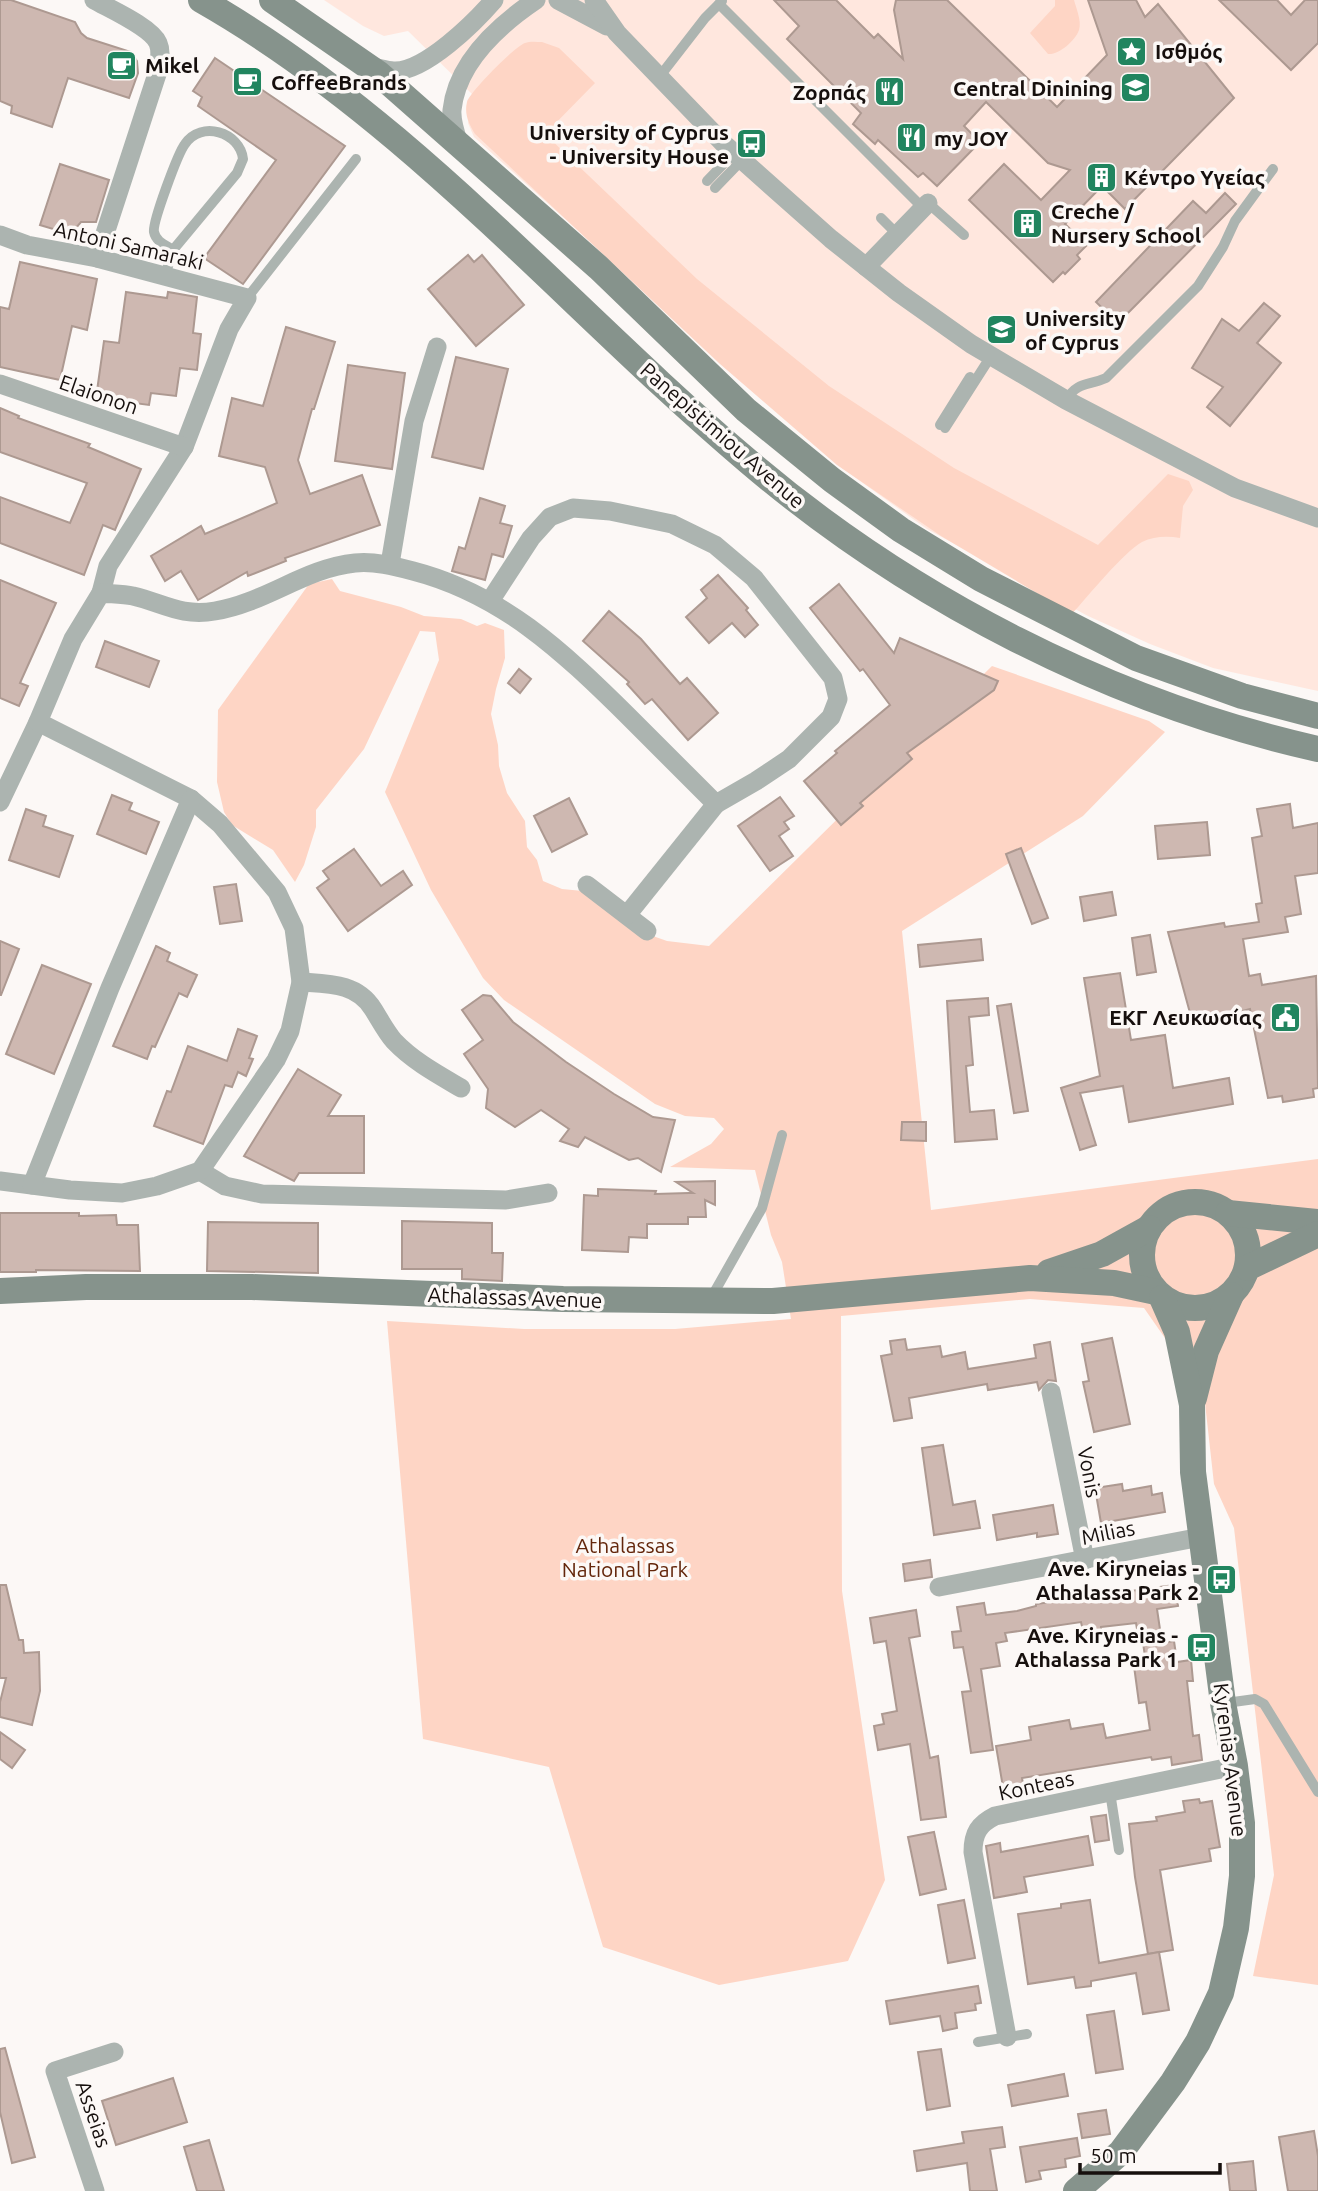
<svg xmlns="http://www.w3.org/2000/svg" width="1318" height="2191" viewBox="0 0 1318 2191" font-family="Ubuntu,sans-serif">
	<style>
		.built { fill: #ffe7de }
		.green { fill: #fed5c5 }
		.building { fill: #ceb8b1; stroke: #ad9991; stroke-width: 2 }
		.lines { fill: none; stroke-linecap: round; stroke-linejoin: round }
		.service { stroke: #acb4b0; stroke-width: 10 }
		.minor { stroke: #acb4b0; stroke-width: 19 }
		.secondary { stroke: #86938c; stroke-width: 26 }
		.labels { text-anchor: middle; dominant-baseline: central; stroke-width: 7; stroke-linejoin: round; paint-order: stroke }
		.poi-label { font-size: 21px; font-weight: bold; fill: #160f0d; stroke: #fcf8f6; text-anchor: start }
		.street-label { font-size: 21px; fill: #160f0d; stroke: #fcf8f6 }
		.park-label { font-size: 21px; fill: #63260b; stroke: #fcf8f6 }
	</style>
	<rect width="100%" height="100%" fill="#fcf8f6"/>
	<polygon class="built" points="324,0 1318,0 1318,691 1213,668 1150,644 1088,616 927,529 842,468 474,137 468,123 472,94 408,31 384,36 363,26"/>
	<g class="green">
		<path d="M 1055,0 L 1074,0 C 1076,8 1082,21 1079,30 C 1076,40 1059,55 1048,54 L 1030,33 L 1055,6 Z"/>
		<path d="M 542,42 L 559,48 L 595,83 L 545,134 L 697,279 L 829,386 L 954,468 L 1098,545 L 1168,474 L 1189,481 L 1193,490 L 1183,506 L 1180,538 C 1168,536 1154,536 1142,542 C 1124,552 1088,596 1072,614 L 941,536 L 837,465 L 720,364 L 475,134 C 469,124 464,114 467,102 C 469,93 515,46 525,43 C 530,41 537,42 542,42 Z"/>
		<polygon points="332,579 340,591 401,607 424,616 461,619 477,626 485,623 504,630 505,658 496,689 491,714 498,745 499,766 507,793 525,821 527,847 537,860 543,881 562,889 593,892 636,930 667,941 709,946 992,666 1149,721 1165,732 1083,816 902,931 931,1210 1318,1159 1318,1985 1253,1976 1274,1875 1234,1528 1214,1484 1204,1394 1144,1308 1030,1299 841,1316 842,1591 885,1880 848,1961 719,1985 603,1947 549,1767 423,1739 387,1321 524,1329 675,1329 791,1319 782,1262 771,1235 755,1170 670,1167 711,1144 724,1129 714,1118 685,1116 655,1104 504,1000 483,978 431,890 385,792 439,660 435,632 420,631 364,749 316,810 316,827 304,865 295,882 273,850 232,825 224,812 217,782 218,710 309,584"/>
	</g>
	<g class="building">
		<polygon points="0,0 11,0 75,22 81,33 87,38 131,52 137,61 138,73 129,98 68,78 52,127 11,113 12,106 0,101"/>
		<polygon points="774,0 836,0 874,38 878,34 903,59 894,10 896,0 947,0 1057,107 1107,55 1088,0 1136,0 1145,17 1158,4 1234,98 1125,209 1102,186 1065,224 1087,245 1077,255 1080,259 1065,274 1063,272 1053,282 969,200 1004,164 1041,200 1070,170 1048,163 986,102 964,126 980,142 937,186 923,173 918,177 878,140 875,144 853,124 861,113 787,39 799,26"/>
		<polygon points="1219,0 1277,0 1291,15 1305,0 1318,0 1318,43 1291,70"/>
		<polygon points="215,58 345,146 243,284 204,258 276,160 198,106 202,97 193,91"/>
		<polygon points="60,164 109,180 96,222 81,222 75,229 69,227 63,232 40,225"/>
		<polygon points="1225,193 1236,204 1118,323 1096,302 1193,201 1206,213"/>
		<polygon points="468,255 474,262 482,255 524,305 476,346 428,289"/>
		<polygon points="20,262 97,279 87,330 72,326 60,380 0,367 0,307 9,309"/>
		<polygon points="126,292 167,298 168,292 197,297 193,333 201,334 197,370 180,368 176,396 151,393 149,405 96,398 104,341 119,343"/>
		<polygon points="1264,303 1280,316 1257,343 1281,363 1230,426 1207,407 1223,387 1192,368 1222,319 1239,331"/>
		<polygon points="286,327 335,342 314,409 312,409 298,460 310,494 362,475 380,525 285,558 286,561 248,576 247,572 198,600 181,571 165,581 151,556 201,526 205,534 277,503 265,467 219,456 232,398 263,406"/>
		<polygon points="456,357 508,369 483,469 432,457"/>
		<polygon points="348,365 405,373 392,469 335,461"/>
		<polygon points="0,408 19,416 18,418 90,444 88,447 141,469 115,530 103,525 84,575 0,543 0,497 70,523 87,483 0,452"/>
		<polygon points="480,498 505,506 500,523 512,526 503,557 492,554 485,580 452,571 459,547 465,549"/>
		<polygon points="718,575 748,608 746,610 758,625 745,637 732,623 709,643 686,617 707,598 701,590"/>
		<polygon points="0,580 56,603 20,683 28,686 19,706 0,698"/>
		<polygon points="839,584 894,653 900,638 998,681 994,690 907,753 912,759 860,803 863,806 841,825 804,781 837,753 835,751 890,705 863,669 860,671 810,608"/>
		<polygon points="609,611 641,639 680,684 687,678 718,713 688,740 652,699 645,704 627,684 629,682 583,641"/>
		<polygon points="105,641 159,661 149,687 96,667"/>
		<polygon points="519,669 531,679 520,693 508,683"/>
		<polygon points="112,795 132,803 129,810 159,822 146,854 97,834"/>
		<polygon points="780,797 794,816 784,822 789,829 779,836 793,856 770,871 738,826"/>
		<polygon points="569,798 587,834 552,852 534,816"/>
		<polygon points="1290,804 1293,828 1318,823 1318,873 1295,876 1301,914 1285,917 1288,932 1243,939 1249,976 1260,974 1262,985 1316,976 1318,1088 1313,1089 1314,1097 1283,1102 1282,1096 1268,1098 1250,1009 1193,1024 1168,932 1224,923 1225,927 1259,922 1256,904 1262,903 1252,838 1262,836 1257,809"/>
		<polygon points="26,809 46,816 43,826 73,836 59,877 9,860"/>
		<polygon points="1207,822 1210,855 1158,859 1155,826"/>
		<polygon points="1021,848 1048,918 1032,924 1006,854"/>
		<polygon points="354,849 381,886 403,871 412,885 348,931 317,888 329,879 323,871"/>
		<polygon points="236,884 242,921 220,924 214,887"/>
		<polygon points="1112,892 1116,915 1084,921 1080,897"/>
		<polygon points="1150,935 1156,972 1137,975 1132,938"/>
		<polygon points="981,939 983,960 920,967 918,945"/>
		<polygon points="0,941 19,949 1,995 0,995"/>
		<polygon points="156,946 170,953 167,961 197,975 187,997 179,993 155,1047 152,1046 147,1059 113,1046"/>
		<polygon points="42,965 91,984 54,1074 6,1054"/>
		<polygon points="1120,973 1131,1040 1165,1035 1173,1088 1229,1078 1233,1104 1129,1122 1123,1086 1080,1093 1096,1145 1080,1150 1061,1088 1100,1076 1084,978"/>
		<polygon points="483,995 491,996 513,1022 566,1062 614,1094 653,1117 675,1120 661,1172 638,1158 629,1160 585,1137 578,1147 560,1141 569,1129 541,1110 515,1127 486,1108 488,1089 464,1054 483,1040 462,1010"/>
		<polygon points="988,998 989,1015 969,1017 973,1065 966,1066 970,1112 994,1110 997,1139 955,1142 947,1001"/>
		<polygon points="1011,1004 1028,1111 1014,1113 997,1006"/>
		<polygon points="238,1029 257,1036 249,1058 253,1059 246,1076 238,1072 232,1087 225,1085 203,1144 154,1126 167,1091 171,1092 188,1046 227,1061"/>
		<polygon points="298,1069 341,1095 328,1116 364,1116 364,1173 299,1173 294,1181 244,1156"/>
		<polygon points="902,1122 926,1122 926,1141 901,1140"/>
		<polygon points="715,1181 715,1205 705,1200 706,1217 688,1217 688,1224 647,1224 647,1238 629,1237 628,1252 582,1250 584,1195 598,1196 598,1189 656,1191 655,1194 689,1193 693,1193 676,1182"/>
		<polygon points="0,1213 79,1213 79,1216 116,1215 117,1225 138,1225 140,1271 36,1270 36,1272 0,1272"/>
		<polygon points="402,1221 492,1223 492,1253 503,1253 502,1281 462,1279 462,1269 402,1269"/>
		<polygon points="208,1222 318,1223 318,1273 207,1271"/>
		<polygon points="1112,1338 1130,1424 1094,1432 1083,1382 1089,1381 1082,1344"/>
		<polygon points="905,1339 907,1350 940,1346 942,1357 965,1352 968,1369 1036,1358 1034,1345 1050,1342 1056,1381 1048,1380 1039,1390 1037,1382 988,1390 987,1384 909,1398 912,1418 894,1421 881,1356 892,1354 890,1341"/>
		<polygon points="943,1445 953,1505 975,1501 980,1528 934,1535 922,1448"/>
		<polygon points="1122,1484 1123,1491 1151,1486 1152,1495 1162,1493 1165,1512 1101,1523 1095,1488"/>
		<polygon points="1053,1505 1058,1534 1037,1537 1037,1533 997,1540 993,1515"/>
		<polygon points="930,1560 932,1577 905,1581 903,1564"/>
		<polygon points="0,1585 6,1585 19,1640 23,1640 24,1653 39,1652 40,1691 32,1725 0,1717 0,1702 6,1678 0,1678"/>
		<polygon points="1175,1585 1178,1606 1157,1609 1162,1643 1174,1641 1177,1662 1191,1660 1193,1681 1187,1681 1193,1736 1199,1735 1202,1760 1172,1765 1171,1757 1152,1760 1151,1757 1022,1778 1024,1790 1004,1793 996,1746 1031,1740 1029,1727 1069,1720 1071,1729 1103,1724 1106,1738 1150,1730 1146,1702 1139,1703 1134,1666 1146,1664 1141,1628 1137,1629 1136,1623 1101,1627 1101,1633 1084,1636 1081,1622 1005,1633 1007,1641 996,1643 1000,1666 981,1669 993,1750 971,1753 962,1692 971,1691 963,1647 954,1648 952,1632 961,1631 957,1607 984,1603 986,1615 1017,1611 1036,1606 1036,1604"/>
		<polygon points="916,1610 920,1636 909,1638 930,1758 938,1756 946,1817 921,1820 910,1744 878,1750 874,1726 884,1724 882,1714 897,1711 886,1641 874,1643 870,1618"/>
		<polygon points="0,1732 25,1750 12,1768 0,1759"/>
		<polygon points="1199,1799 1200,1803 1212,1801 1220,1847 1209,1849 1211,1861 1160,1870 1173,1950 1148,1954 1135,1877 1129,1824 1157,1821 1156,1817 1185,1812 1183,1801"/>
		<polygon points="1106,1815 1109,1840 1095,1842 1091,1817"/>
		<polygon points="934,1832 946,1889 920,1895 908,1837"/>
		<polygon points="1088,1836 1093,1865 1024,1877 1027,1892 994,1898 986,1846 1000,1843 1001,1852"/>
		<polygon points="964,1900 975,1958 948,1963 938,1905"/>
		<polygon points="1090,1900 1099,1963 1159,1952 1169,2010 1143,2014 1136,1973 1091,1981 1091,1986 1076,1988 1074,1977 1028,1984 1018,1914 1061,1908 1061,1904"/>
		<polygon points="978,1986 981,2003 975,2004 976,2010 955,2013 957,2028 943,2031 940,2016 890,2024 886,2001"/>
		<polygon points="1114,2011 1123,2069 1096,2073 1087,2015"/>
		<polygon points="5,2048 35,2157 12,2163 0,2112 0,2049"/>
		<polygon points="941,2049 950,2106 927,2110 918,2052"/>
		<polygon points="1064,2074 1068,2096 1012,2106 1008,2085"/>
		<polygon points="173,2078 187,2122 116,2145 102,2101"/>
		<polygon points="1106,2110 1110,2134 1082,2138 1078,2114"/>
		<polygon points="1002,2127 1005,2147 990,2149 997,2191 970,2191 967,2163 917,2171 914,2151 964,2143 962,2132"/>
		<polygon points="1314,2131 1318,2156 1318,2191 1288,2191 1279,2137"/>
		<polygon points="1077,2138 1080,2156 1065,2159 1066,2167 1039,2171 1041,2179 1026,2182 1020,2147"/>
		<polygon points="209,2140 224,2191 197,2191 184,2147"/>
		<polygon points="1253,2161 1256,2191 1230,2191 1227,2164"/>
	</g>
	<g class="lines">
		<g class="service">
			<polyline points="719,4 923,208"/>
			<polyline points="660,76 705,18 722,1"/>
			<polyline points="707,181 734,153"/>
			<polyline points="715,188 742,160"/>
			<polyline points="928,203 964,235"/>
			<polyline points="881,218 897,234"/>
			<path d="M 165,276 L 173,250 L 237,173 L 243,159 C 240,132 201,120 185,144 C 178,153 152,223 154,232 C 156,242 166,245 173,250"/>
			<polyline points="247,298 356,159"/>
			<path d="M 1066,400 C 1078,381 1088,386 1106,378 L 1198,286 L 1223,247 L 1235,221 L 1273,169"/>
			<polyline points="940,425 970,377"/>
			<polyline points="945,428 991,356"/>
			<polyline points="715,1297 715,1291 762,1208 782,1135"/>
			<polyline points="1226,1703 1255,1699 1264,1704 1318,1792"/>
			<polyline points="1110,1792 1119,1850"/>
			<polyline points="978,2042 1027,2034"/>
		</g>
		<g class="minor">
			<path d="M 94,0 C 110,9 151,27 158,43 C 162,52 159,62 158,71 L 97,258"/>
			<polyline points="558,0 607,26"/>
			<polyline points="594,0 617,33 723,143 831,239 899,293 971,344 1066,400 1235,488 1318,518"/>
			<path d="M 372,67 C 379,68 387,71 394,71 C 425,72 475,22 494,0"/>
			<path d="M 460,147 C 456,135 451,122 452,110 C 457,62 499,25 536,0"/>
			<polyline points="0,235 27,245 97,258 247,298 229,329 184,447 108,566 101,593"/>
			<polyline points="866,267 928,203"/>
			<polyline points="0,384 184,447"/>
			<polyline points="390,564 414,421 437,347"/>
			<polyline points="0,802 38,722"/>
			<polyline points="587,885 647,931"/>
			<polyline points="627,915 716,804"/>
			<path d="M 301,982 C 329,984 357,983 373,1009 C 380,1020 386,1032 394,1041 C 413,1061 437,1074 461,1088"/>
			<polyline points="200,1171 225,1186 262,1194 506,1200 548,1193"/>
			<path d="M 0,1181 L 70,1190 L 122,1193 L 157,1186 L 200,1171 L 276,1060 L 290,1031 L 301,982 L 294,928 L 277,892 L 220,824 L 191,799 L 38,722 L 73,639 L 101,593 C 111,594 123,594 133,596 C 163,603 181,617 215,611 C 265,603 305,568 355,563 C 374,561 394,566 413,571 C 502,594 562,651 626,714 C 656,744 686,774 716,804 L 756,781 L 789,759 L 831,717 L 838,699 L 833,678 L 754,578 L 715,545 L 672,524 L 610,511 L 573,508 L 550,517 L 531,538 L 490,601"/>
			<polyline points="32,1185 110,988 191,799"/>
			<polyline points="1051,1392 1085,1560"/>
			<polyline points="939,1587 1201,1537"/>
			<path d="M 1007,2037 L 973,1852 C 973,1833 979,1824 995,1816 L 1235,1766"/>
			<polyline points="95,2191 55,2071 114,2052"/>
		</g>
		<g class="secondary">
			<path d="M 201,0 C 410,119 567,308 749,462 C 910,599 1112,703 1318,749"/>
			<polyline points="272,0 379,74 599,268 746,410 832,480 901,530 981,579 1136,658 1242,696 1318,716"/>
			<circle cx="1195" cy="1255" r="53"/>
			<polyline points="1228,1213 1318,1222"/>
			<polyline points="1247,1268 1318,1234"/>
			<polyline points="1049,1272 1102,1254 1149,1228"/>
			<polyline points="0,1291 86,1287 252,1287 563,1299 773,1301 1030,1278 1114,1283 1156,1292"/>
			<polyline points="1194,1398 1206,1351 1231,1295"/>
			<polyline points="1076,2191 1121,2152 1173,2082 1198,2042 1221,1993 1236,1928 1242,1876 1242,1823 1235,1766 1223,1703 1193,1472 1192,1405 1177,1332 1162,1298"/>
		</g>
	</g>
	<defs>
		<symbol id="sight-square" viewBox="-11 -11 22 22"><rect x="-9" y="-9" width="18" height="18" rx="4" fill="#21855f" stroke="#fcf8f6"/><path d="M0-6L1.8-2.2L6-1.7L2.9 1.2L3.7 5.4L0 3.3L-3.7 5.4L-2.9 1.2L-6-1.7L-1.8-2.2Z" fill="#fff"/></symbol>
		<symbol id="cafe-square" viewBox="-11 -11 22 22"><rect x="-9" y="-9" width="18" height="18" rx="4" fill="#21855f" stroke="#fcf8f6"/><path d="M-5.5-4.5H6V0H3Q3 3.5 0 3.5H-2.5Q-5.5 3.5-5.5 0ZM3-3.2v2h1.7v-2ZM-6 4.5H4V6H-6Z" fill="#fff"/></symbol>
		<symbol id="university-square" viewBox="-11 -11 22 22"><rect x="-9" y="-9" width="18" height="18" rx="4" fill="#21855f" stroke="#fcf8f6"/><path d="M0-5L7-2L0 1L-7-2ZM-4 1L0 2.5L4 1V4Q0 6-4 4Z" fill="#fff"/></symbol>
		<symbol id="restaurant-square" viewBox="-11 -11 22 22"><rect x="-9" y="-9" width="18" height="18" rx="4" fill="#21855f" stroke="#fcf8f6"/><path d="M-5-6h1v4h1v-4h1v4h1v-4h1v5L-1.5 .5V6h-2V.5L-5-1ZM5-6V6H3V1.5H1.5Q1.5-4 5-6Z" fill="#fff"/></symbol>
		<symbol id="bus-square" viewBox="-11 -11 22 22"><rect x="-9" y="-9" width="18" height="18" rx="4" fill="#21855f" stroke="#fcf8f6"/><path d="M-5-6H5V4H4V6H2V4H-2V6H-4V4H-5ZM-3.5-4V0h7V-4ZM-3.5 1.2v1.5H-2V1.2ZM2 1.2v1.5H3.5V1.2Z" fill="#fff"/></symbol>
		<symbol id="building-square" viewBox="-11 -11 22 22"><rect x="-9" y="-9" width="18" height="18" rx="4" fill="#21855f" stroke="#fcf8f6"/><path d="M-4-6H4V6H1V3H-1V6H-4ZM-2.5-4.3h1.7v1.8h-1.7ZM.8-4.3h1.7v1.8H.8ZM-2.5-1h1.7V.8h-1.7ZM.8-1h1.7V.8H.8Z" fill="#fff"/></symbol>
		<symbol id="civic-square" viewBox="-11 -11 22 22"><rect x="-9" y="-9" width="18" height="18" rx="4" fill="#21855f" stroke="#fcf8f6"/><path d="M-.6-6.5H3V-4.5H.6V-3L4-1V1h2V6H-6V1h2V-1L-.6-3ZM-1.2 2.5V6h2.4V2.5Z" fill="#fff"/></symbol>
	</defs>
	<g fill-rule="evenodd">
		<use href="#sight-square" x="1114" y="34" width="35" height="35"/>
		<use href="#cafe-square" x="104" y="48" width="35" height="35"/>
		<use href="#cafe-square" x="230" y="64" width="35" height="35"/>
		<use href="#university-square" x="1118" y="70" width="35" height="35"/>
		<use href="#restaurant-square" x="872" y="74" width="35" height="35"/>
		<use href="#restaurant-square" x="894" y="120" width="35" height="35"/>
		<use href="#bus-square" x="734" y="126" width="35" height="35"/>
		<use href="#building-square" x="1084" y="160" width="35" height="35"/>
		<use href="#building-square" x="1010" y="206" width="35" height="35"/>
		<use href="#university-square" x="984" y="312" width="35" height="35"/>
		<use href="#civic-square" x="1268" y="1000" width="35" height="35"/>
		<use href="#bus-square" x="1204" y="1562" width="35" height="35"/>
		<use href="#bus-square" x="1184" y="1630" width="35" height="35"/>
	</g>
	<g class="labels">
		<g class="poi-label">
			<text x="1155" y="51">Ισθμός</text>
			<text x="145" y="65">Mikel</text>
			<text x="271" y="82">CoffeeBrands</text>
			<text x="1113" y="88" text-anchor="end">Central Dinining</text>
			<text x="866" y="92" text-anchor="end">Ζορπάς</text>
			<text x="729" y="132" text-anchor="end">University of Cyprus<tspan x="729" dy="24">- University House</tspan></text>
			<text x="934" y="138">my JOY</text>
			<text x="1124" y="177">Κέντρο Υγείας</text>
			<text x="1051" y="211">Creche /<tspan x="1051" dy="24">Nursery School</tspan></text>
			<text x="1025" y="318">University<tspan x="1025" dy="24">of Cyprus</tspan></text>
			<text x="1262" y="1017" text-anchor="end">ΕΚΓ Λευκωσίας</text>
			<text x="1199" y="1568" text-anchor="end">Ave. Kiryneias -<tspan x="1199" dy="24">Athalassa Park 2</tspan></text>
			<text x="1178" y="1635" text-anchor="end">Ave. Kiryneias -<tspan x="1178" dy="24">Athalassa Park 1</tspan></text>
		</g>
		<g class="street-label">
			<text transform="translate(129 245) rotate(13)">Antoni Samaraki</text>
			<text transform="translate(99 394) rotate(19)">Elaionon</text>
			<text transform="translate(723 435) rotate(41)">Panepistimiou Avenue</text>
			<text transform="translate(515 1297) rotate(2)">Athalassas Avenue</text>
			<text transform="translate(1090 1472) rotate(79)">Vonis</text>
			<text transform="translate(1108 1532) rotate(-11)">Milias</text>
			<text transform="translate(1231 1760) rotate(83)">Kyrenias Avenue</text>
			<text transform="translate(1036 1785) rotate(-12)">Konteas</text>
			<text transform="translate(94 2114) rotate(71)">Asseias</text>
		</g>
		<g class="park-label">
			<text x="625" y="1545">Athalassas<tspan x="625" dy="24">National Park</tspan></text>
		</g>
	</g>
	<path d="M1080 2163v10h140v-10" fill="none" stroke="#160f0d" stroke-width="3.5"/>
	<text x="1090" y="2163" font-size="21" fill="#160f0d" stroke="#fcf8f6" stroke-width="5" paint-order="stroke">50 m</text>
</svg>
